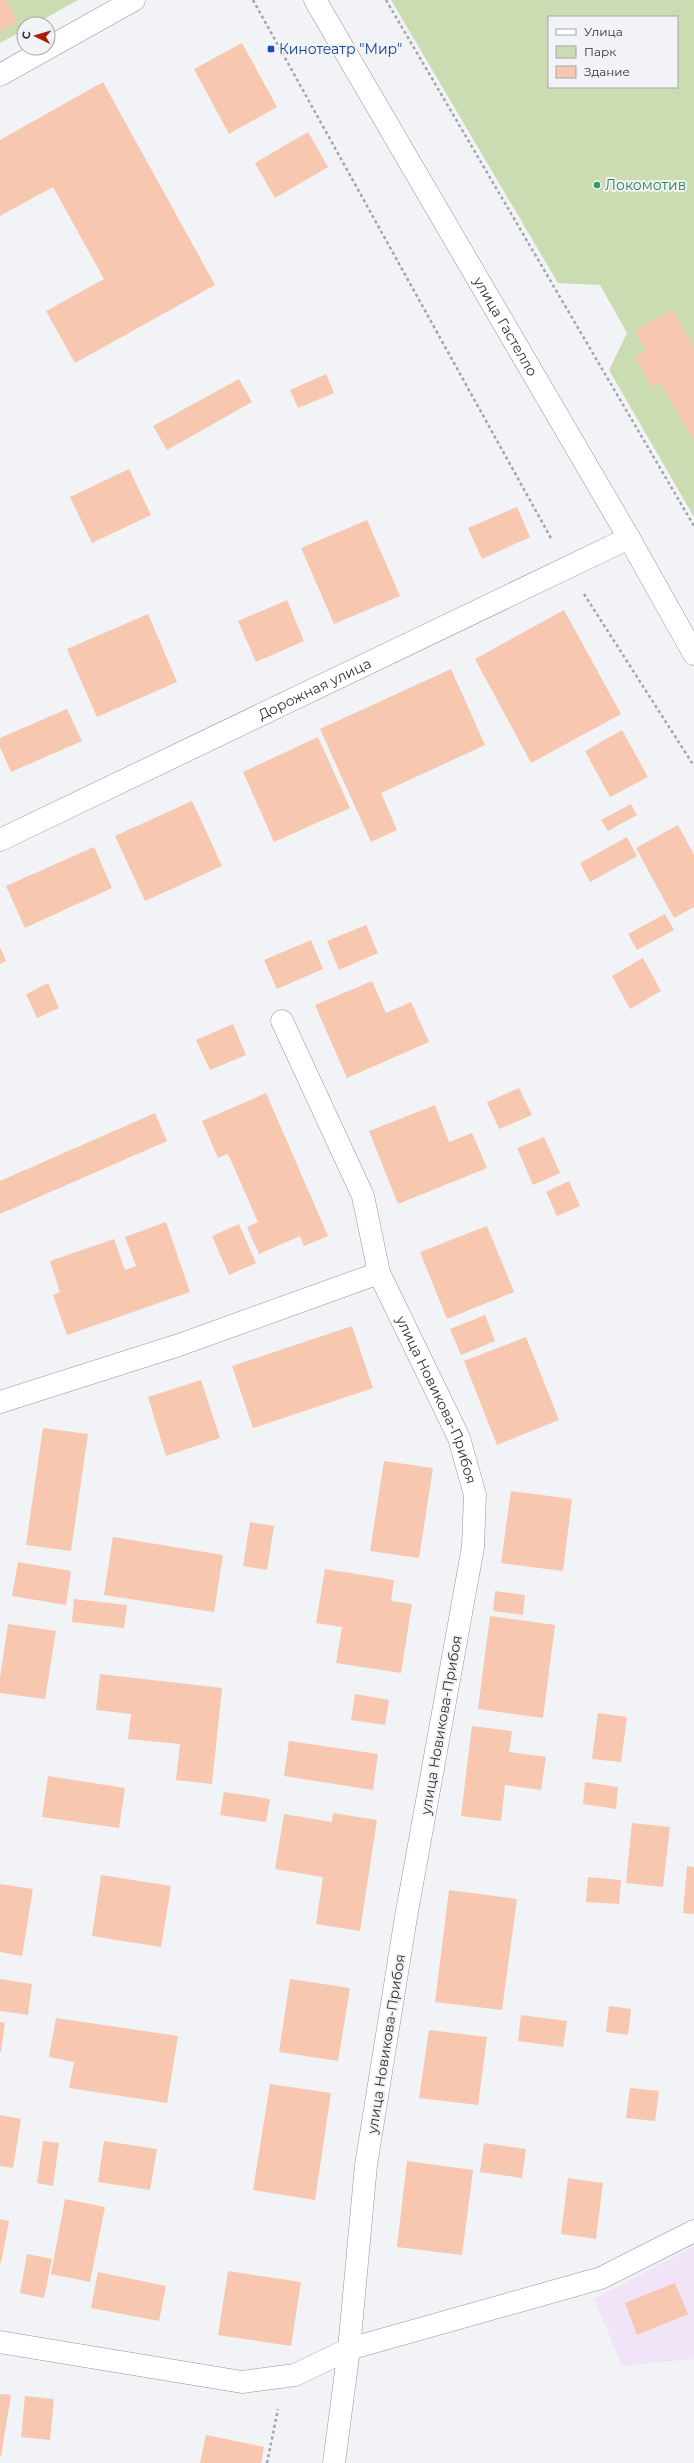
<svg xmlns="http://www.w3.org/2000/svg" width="694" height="2463" viewBox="0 0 694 2463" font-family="Montserrat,sans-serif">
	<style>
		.commercial { fill: #f1e4f8 }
		.green { fill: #cbdcb3; fill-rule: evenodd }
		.building { fill: #f7c7b0 }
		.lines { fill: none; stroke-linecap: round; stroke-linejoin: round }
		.minor-casing { stroke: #939597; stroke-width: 23 }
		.path { stroke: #a4a5a7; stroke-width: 2.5; stroke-dasharray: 3 3; stroke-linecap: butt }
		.minor { stroke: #fff; stroke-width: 22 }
		.transit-dot { fill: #1a4fb4; stroke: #f2f3f6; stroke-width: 1.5 }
		.leisure-dot { fill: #2e9e5b; stroke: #f2f3f6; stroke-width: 1.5 }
		.labels { text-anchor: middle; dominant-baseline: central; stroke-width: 4; stroke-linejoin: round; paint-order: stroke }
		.transit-label { font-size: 14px; fill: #164399; stroke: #f2f3f6; text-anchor: start }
		.leisure-label { font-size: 14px; fill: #27864d; stroke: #f2f3f6; text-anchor: start }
		.street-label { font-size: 14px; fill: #323233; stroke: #f2f3f6 }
	</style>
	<rect width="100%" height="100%" fill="#f2f3f6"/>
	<polygon class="commercial" points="694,2246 694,2359 622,2366 594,2299"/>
	<g class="green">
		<polygon points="0,0 78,0 35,24 24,24 24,30 0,43"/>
		<path d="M 391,0 L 694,0 L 694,517 L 609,370 L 627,333 L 600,285 L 558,283 ZM 549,17 L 677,17 L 677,87 L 549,87 Z"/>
	</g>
	<g class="building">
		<polygon points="0,0 6,0 18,22 0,32"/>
		<polygon points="242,43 277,107 229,134 194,69"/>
		<polygon points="103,82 215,285 75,363 46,311 104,279 53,187 0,216 0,140"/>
		<polygon points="308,132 328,167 275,198 255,163"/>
		<polygon points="672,310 694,347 694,441 660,382 652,387 635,357 646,350 635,331"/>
		<polygon points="326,374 334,393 298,408 290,390"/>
		<polygon points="239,379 252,402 167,450 153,426"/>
		<polygon points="129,469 151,515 92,543 70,497"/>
		<polygon points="517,507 530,537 482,559 468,528"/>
		<polygon points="367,520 400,596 334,624 301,548"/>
		<polygon points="287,600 304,641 256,662 238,621"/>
		<polygon points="564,610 621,714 531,763 475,659"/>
		<polygon points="148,614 177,682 97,717 67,649"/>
		<polygon points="451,669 485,745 381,793 397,830 371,842 320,729"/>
		<polygon points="67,709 82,741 11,772 0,747 0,738"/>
		<polygon points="622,730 648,777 610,797 585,751"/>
		<polygon points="318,737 350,808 274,842 243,772"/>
		<polygon points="192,801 222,866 145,901 115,836"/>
		<polygon points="631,804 637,815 608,831 601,820"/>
		<polygon points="678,825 694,855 694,907 674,918 636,848"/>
		<polygon points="627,837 637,856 590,882 580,863"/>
		<polygon points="94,847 112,888 25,928 6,886"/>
		<polygon points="665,914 674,930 637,950 628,934"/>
		<polygon points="366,925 378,953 339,970 327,941"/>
		<polygon points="311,940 323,969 277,989 264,960"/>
		<polygon points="0,947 6,961 0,964"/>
		<polygon points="643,958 661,991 630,1009 612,976"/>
		<polygon points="372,981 386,1013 411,1002 429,1042 347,1078 315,1005"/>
		<polygon points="48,983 59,1008 37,1018 26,994"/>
		<polygon points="233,1024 246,1055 210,1070 196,1040"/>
		<polygon points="519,1088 532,1115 499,1129 487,1102"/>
		<polygon points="266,1093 328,1236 304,1246 300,1236 259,1254 247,1227 258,1222 228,1154 218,1158 202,1121"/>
		<polygon points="435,1105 449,1142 472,1133 487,1168 398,1204 369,1131"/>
		<polygon points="155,1113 167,1141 0,1214 0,1181"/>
		<polygon points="544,1137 560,1173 533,1185 517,1148"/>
		<polygon points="569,1181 580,1206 557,1216 546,1192"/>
		<polygon points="166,1222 190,1292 67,1335 53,1295 60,1292 50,1261 114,1239 125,1270 136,1266 125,1237"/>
		<polygon points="239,1224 256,1263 229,1275 212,1236"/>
		<polygon points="487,1226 514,1292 447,1319 420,1252"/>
		<polygon points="485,1315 495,1341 461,1355 450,1329"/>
		<polygon points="352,1326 373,1388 253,1428 232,1366"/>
		<polygon points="526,1337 559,1420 497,1445 464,1361"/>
		<polygon points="201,1380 220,1438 166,1456 148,1397"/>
		<polygon points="43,1428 88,1434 71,1551 26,1545"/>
		<polygon points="384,1461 433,1468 419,1558 370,1551"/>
		<polygon points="511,1491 572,1499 563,1571 501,1563"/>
		<polygon points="250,1522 274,1526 267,1570 243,1566"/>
		<polygon points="113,1537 223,1555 214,1612 104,1595"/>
		<polygon points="18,1562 71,1571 66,1605 12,1596"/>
		<polygon points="325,1569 394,1580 391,1601 412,1604 401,1673 336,1663 342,1627 316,1623"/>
		<polygon points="495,1591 525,1595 523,1615 493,1611"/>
		<polygon points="74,1599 127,1605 124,1628 72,1622"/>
		<polygon points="490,1616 555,1625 543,1718 478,1709"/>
		<polygon points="8,1624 56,1631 45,1699 0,1693 0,1678"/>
		<polygon points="100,1674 222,1688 212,1784 176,1780 180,1744 128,1739 131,1714 96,1710"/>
		<polygon points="355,1694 389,1700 385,1725 351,1720"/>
		<polygon points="598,1713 627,1717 621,1762 592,1759"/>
		<polygon points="472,1726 512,1731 509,1752 546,1757 541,1790 505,1785 501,1821 461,1816"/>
		<polygon points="289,1741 378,1754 373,1790 284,1776"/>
		<polygon points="48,1776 125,1788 119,1828 42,1817"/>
		<polygon points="585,1782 618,1787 616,1809 583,1804"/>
		<polygon points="224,1792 270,1799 266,1822 220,1815"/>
		<polygon points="333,1813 377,1820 360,1931 316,1924 323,1877 275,1869 284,1814 332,1822"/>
		<polygon points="632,1823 670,1827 663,1887 626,1883"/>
		<polygon points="687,1866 694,1867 694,1914 683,1913"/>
		<polygon points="101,1875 171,1886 161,1947 92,1936"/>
		<polygon points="588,1877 621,1880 619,1904 586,1902"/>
		<polygon points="0,1884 33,1889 22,1956 0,1952"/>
		<polygon points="449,1890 517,1899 502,2010 435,2002"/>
		<polygon points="0,1979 32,1984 28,2015 0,2011"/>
		<polygon points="290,1979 350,1988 338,2061 279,2052"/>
		<polygon points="609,2006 631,2009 628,2035 606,2032"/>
		<polygon points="521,2015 567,2021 563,2047 518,2041"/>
		<polygon points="56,2018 178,2036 167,2103 69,2088 74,2062 49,2057"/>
		<polygon points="0,2022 5,2023 1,2052 0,2052"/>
		<polygon points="429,2030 487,2037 478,2105 419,2098"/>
		<polygon points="270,2084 331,2093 315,2200 253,2190"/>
		<polygon points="630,2088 659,2091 655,2121 626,2118"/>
		<polygon points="0,2115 21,2119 13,2168 0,2166"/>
		<polygon points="43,2141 59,2143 53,2186 37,2183"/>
		<polygon points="104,2141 157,2149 150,2190 98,2182"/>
		<polygon points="484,2143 526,2149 522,2178 480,2172"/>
		<polygon points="407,2161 473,2170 462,2255 397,2247"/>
		<polygon points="568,2178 603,2183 596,2239 561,2234"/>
		<polygon points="65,2199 105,2207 90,2282 51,2274"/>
		<polygon points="0,2219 9,2221 1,2263 0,2263"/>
		<polygon points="27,2254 52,2259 44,2298 20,2293"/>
		<polygon points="228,2271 301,2282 291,2346 218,2335"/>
		<polygon points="98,2272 166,2286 159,2321 91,2308"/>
		<polygon points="675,2283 688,2314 637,2335 625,2303"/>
		<polygon points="0,2394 11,2395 1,2456 0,2456"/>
		<polygon points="25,2396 54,2399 50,2440 21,2437"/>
		<polygon points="206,2435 264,2447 261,2463 200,2463"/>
	</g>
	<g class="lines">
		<defs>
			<g id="minor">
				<path id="s1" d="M 315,0 L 629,538 L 694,654"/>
				<polyline points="0,75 134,0"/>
				<path id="s2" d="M 0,840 L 629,538"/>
				<path id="s3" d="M 282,1021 L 363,1196 L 379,1273 L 459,1438 L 475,1495 L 473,1547 L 406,1917 L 366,2165 L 349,2349 L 334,2463"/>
				<polyline points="0,1402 179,1345 379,1273"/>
				<polyline points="0,2342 242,2382 295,2375 349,2349 601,2278 694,2231"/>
			</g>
		</defs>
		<use href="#minor" class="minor-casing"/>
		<g class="path">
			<polyline points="253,0 552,540"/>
			<polyline points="386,0 694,526"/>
			<polyline points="584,594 694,766"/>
			<polyline points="267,2463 278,2409"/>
		</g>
		<use href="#minor" class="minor"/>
	</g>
	<rect class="transit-dot" x="267" y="45" width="8" height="8" rx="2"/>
	<circle class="leisure-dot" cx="597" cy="185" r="4"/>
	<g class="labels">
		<g class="transit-label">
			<text x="279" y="49">Кинотеатр "Мир"</text>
		</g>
		<g class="leisure-label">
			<text x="605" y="185">Локомотив</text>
		</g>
		<g class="street-label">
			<text stroke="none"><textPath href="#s1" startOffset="378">улица Гастелло</textPath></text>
			<text stroke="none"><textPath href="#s2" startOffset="349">Дорожная улица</textPath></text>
			<text stroke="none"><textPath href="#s3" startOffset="411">улица Новикова-Прибоя</textPath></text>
			<text transform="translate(441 1725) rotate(-80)">улица Новикова-Прибоя</text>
			<text transform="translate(386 2044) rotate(-81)">улица Новикова-Прибоя</text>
		</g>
	</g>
	<rect x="548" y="16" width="130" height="72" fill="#f2f3f6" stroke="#a5a6a8"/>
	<rect x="556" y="29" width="20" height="6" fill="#ffffff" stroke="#a5a6a8"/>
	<text x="584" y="36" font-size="12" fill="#323233">Улица</text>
	<rect x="556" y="46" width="20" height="12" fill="#cbdcb3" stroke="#a5a6a8"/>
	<text x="584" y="56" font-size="12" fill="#323233">Парк</text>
	<rect x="556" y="66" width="20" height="12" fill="#f7c7b0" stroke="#a5a6a8"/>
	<text x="584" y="76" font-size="12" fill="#323233">Здание</text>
	<g transform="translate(36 36) rotate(275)"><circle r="19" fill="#f2f3f6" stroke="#a5a6a8"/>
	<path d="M0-3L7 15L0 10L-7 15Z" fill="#ac1d03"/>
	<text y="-6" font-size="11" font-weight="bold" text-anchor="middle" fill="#323233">С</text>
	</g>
</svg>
